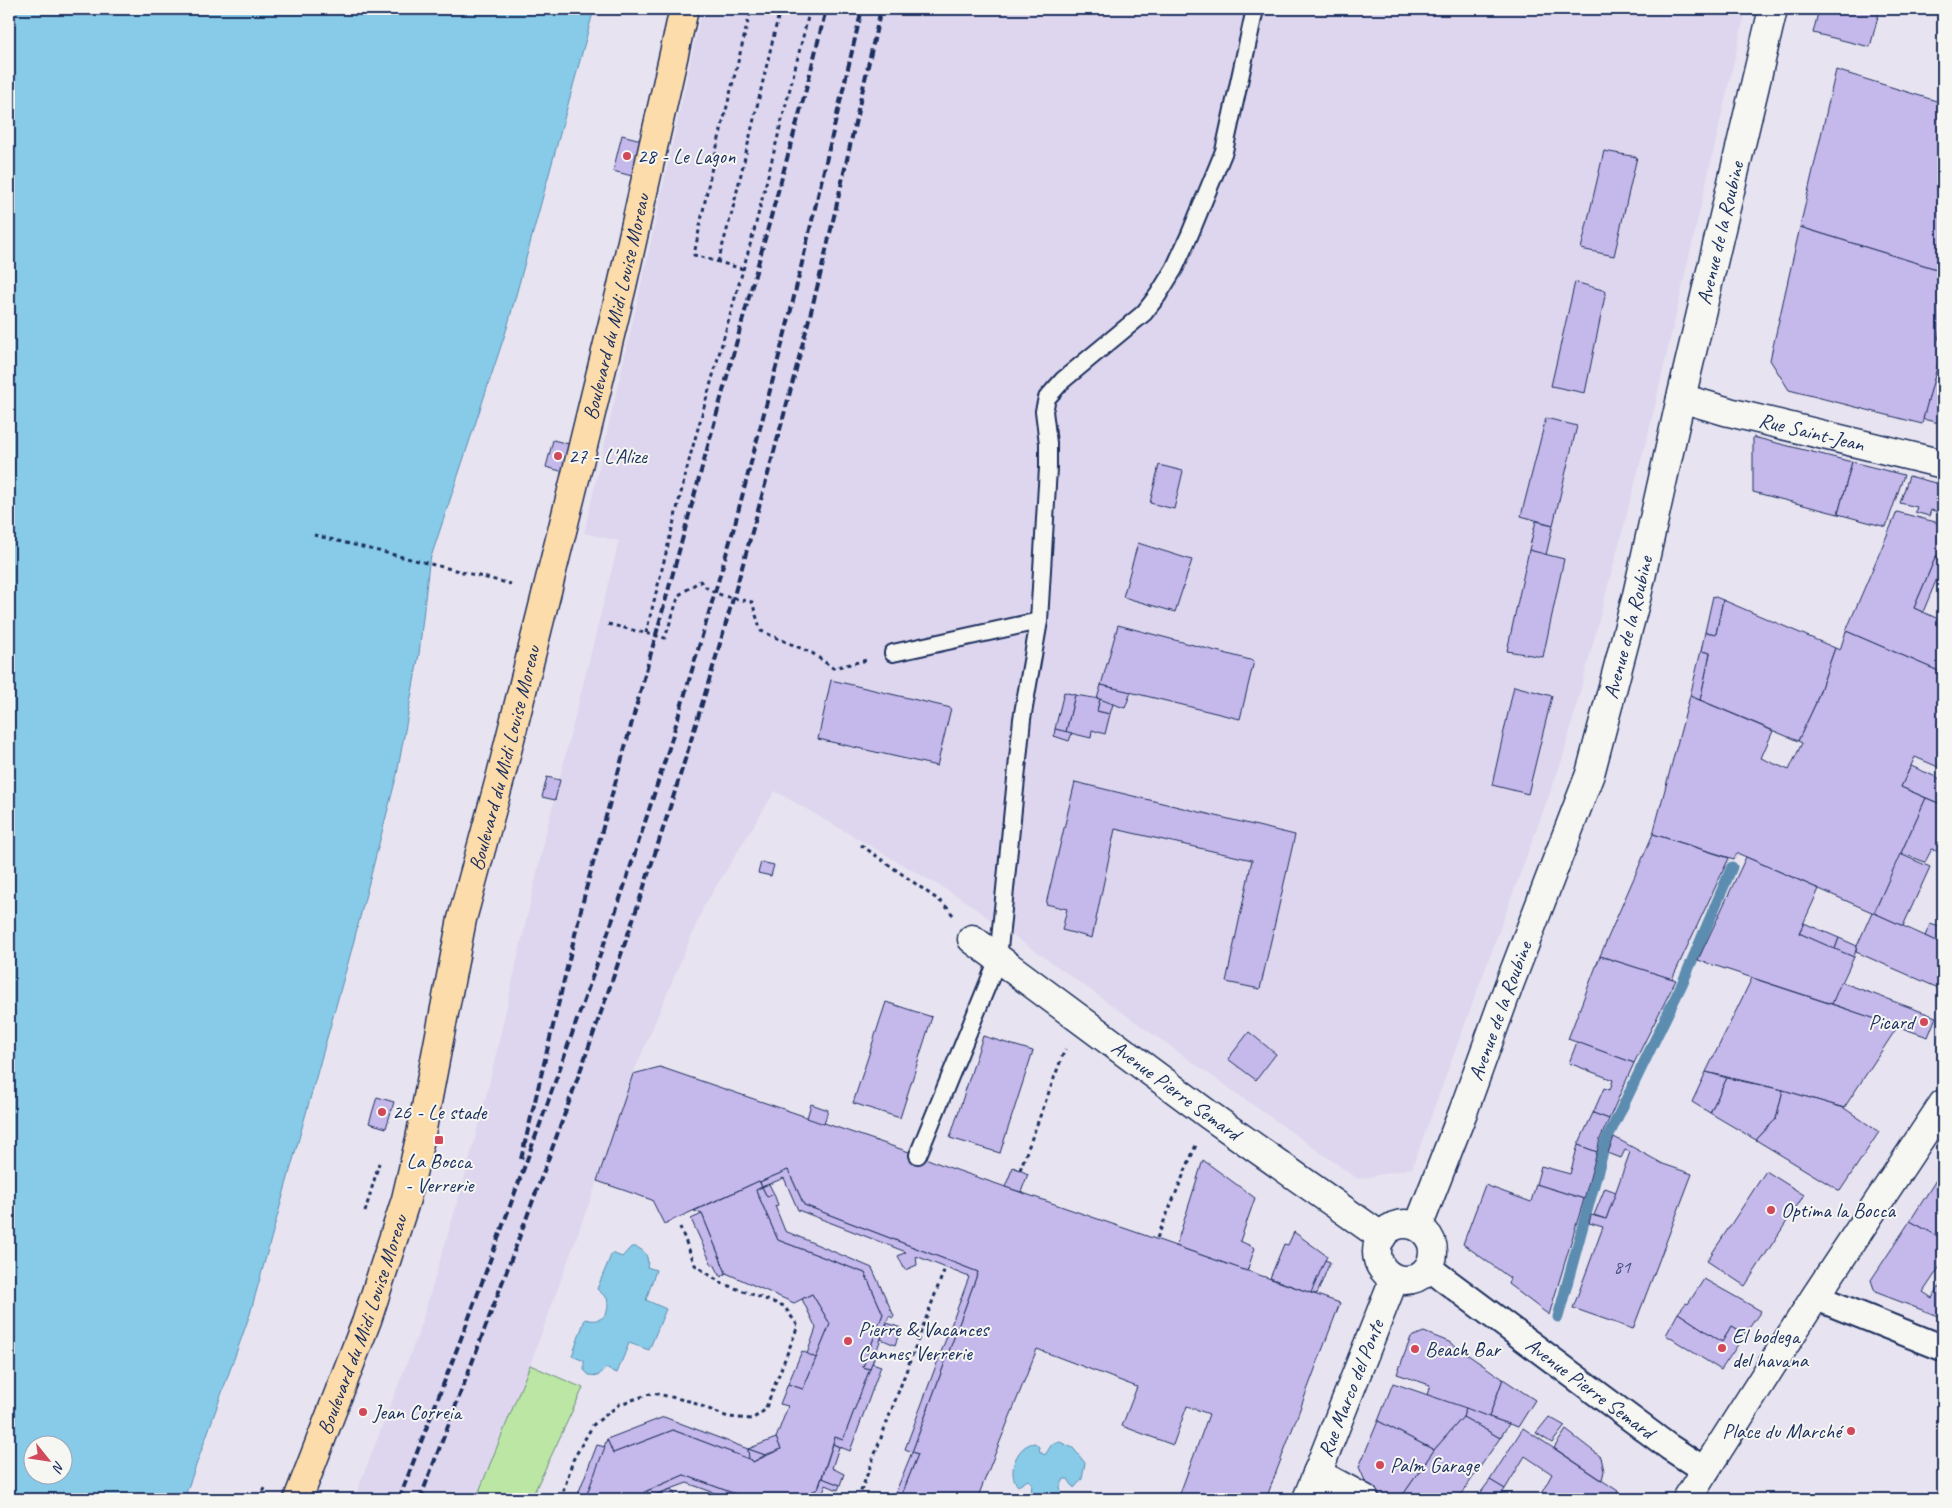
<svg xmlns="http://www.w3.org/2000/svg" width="1952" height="1508" viewBox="0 0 1952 1508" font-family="Caveat,sans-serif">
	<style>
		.built { fill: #ddd6ee }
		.green { fill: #bbe6a3; stroke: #6b8a80 }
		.water { fill: #87cbe8; stroke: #5c8db1; fill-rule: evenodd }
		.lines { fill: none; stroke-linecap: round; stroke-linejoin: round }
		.stream { stroke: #5c8db1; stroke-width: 11 }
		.building { fill: #c5b8ea; stroke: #1b2f5e }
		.service-casing { stroke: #1b2f5e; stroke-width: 20 }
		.pedestrian-casing { stroke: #1b2f5e; stroke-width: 29 }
		.minor-casing { stroke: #1b2f5e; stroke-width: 31 }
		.primary-casing { stroke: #1b2f5e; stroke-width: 31 }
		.path { stroke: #1b2f5e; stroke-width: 3; stroke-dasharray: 4 4; stroke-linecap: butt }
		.service { stroke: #f6f6f2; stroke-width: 16 }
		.pedestrian { stroke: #f6f6f2; stroke-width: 25 }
		.minor { stroke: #f6f6f2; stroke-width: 28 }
		.primary { stroke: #fddcac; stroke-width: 28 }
		.rail { stroke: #1b2f5e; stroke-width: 4; stroke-dasharray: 8 4; stroke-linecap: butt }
		.poi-dot { fill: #d1495b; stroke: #f6f6f2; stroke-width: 2 }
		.labels { text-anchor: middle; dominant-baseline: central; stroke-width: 4; stroke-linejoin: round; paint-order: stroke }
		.number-label { font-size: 19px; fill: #465181 }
		.poi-label { font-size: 21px; fill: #1b2f5e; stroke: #f6f6f2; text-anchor: start }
		.street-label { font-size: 21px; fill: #1b2f5e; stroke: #f6f6f2 }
	</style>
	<rect width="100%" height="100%" fill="#e7e3f0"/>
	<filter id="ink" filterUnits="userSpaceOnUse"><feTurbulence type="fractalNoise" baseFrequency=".02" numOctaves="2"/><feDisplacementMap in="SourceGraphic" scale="10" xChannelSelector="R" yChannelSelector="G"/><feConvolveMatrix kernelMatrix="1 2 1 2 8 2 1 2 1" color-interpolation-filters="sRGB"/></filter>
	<g filter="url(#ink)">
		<polygon class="built" points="702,9 1746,9 1652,418 1563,757 1412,1168 1358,1179 959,897 775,791 704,906 633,1074 597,1181 530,1365 476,1499 354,1499 419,1332 466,1173 489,1085 547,829 619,541 584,533 650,246"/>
		<polygon class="green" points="530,1365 583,1388 531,1499 476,1499"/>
		<g class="water">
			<path d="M 9,9 L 594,9 L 507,328 L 429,563 L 419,654 L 397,774 L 351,952 L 250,1314 L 184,1499 L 9,1499 ZM 32,1446 L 62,1446 L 62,1476 L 32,1476 Z"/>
			<path d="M 631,1247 L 636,1247 C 644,1250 650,1257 647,1267 L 656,1270 L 646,1300 L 666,1309 L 649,1350 L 629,1343 L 617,1373 L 605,1368 L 598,1376 L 589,1375 L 584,1370 L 584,1361 L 572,1356 L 585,1319 C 602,1324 611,1314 607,1298 L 597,1289 L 612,1253 L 622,1257 Z"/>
			<path d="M 1060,1442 L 1073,1448 L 1085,1463 L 1082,1479 L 1074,1488 L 1068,1479 L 1064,1479 L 1060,1487 L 1062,1494 L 1059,1499 L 1028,1499 L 1031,1495 L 1032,1483 L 1028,1480 L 1018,1486 C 1006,1473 1017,1444 1035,1443 L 1039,1447 L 1040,1452 L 1045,1455 L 1052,1444 Z"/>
		</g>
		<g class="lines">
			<polyline class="stream" points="1558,1317 1606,1141 1682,984 1732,867"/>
		</g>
		<g class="building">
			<polygon points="1819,9 1880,9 1870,47 1813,33"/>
			<polygon points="1836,70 1943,103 1943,271 1800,227"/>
			<polygon points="622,135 641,140 632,176 613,171"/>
			<polygon points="1604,151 1637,157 1614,256 1581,249"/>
			<polygon points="1800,227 1943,271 1943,320 1938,339 1943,340 1943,346 1922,424 1789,390 1770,360"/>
			<polygon points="1575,282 1606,291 1585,393 1551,386"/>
			<polygon points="1943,346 1943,424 1923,419"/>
			<polygon points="1546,418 1577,426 1553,525 1521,516"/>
			<polygon points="1753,437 1852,462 1838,514 1753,492"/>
			<polygon points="553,440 569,444 564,472 546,467"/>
			<polygon points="1852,462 1904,475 1886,527 1838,514"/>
			<polygon points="1159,465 1183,471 1174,509 1150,503"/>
			<polygon points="1909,476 1943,485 1943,513 1931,510 1929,516 1915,512 1917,507 1900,503"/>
			<polygon points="1897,512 1943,524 1943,559 1936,556 1914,608 1943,621 1943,673 1846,631"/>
			<polygon points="1536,521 1553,525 1546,555 1529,550"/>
			<polygon points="1138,543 1192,560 1175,612 1123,597"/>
			<polygon points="1529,550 1564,559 1543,657 1507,651"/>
			<polygon points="1936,556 1943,559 1943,564 1923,612 1914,608"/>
			<polygon points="1713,596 1723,600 1716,634 1705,632"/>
			<polygon points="1723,600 1835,648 1815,705 1798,741 1700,700 1710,653 1701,651 1705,632 1716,634"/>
			<polygon points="1118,625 1254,661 1240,719 1101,685"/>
			<polygon points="1846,631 1943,673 1943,769 1915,757 1901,787 1926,798 1874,913 1737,853 1734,859 1653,834 1690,696 1773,731 1761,758 1789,770 1802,743 1798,741 1815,705 1835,648 1840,650"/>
			<polygon points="1701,651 1710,653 1700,700 1690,696"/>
			<polygon points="831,680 951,708 937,766 818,739"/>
			<polygon points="1101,685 1131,692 1125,708 1097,699"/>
			<polygon points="1514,686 1552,696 1528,794 1492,785"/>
			<polygon points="1064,692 1075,695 1066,732 1055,729"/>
			<polygon points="1075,695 1100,699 1097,711 1110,714 1105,734 1092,730 1091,738 1066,732"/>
			<polygon points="1100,699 1113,704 1110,714 1097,711"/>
			<polygon points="1055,729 1072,733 1069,741 1054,736"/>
			<polygon points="1911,766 1943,780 1943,805 1901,787"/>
			<polygon points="547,777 560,780 555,800 542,797"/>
			<polygon points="1075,782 1295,835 1260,989 1226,982 1252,860 1115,829 1092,938 1062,930 1067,909 1046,904"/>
			<polygon points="1926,798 1943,805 1943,854 1932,849 1925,862 1901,853"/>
			<polygon points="1653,834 1729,858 1672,979 1600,956"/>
			<polygon points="1900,854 1930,867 1903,926 1874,913"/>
			<polygon points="1746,857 1819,889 1799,933 1854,957 1832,1004 1698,960"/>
			<polygon points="761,862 774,865 771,876 758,873"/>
			<polygon points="1872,912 1943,944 1943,990 1856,952 1857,946"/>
			<polygon points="1804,923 1839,938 1835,949 1799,933"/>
			<polygon points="1930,924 1943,928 1943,944 1925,936"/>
			<polygon points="1839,938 1857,946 1854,957 1835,949"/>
			<polygon points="1600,956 1676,980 1634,1063 1568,1039"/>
			<polygon points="1752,978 1898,1026 1844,1108 1783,1090 1706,1072"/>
			<polygon points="1841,982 1936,1017 1928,1037 1832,1004"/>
			<polygon points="886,1002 932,1017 900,1118 853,1103"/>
			<polygon points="1249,1032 1276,1054 1256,1080 1228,1059"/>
			<polygon points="983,1036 1033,1051 1000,1153 950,1138"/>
			<polygon points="1577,1042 1634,1063 1609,1119 1593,1113 1604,1088 1610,1090 1613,1080 1569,1063"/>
			<polygon points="660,1067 918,1155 945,1166 1340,1303 1266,1499 1178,1499 1209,1414 1187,1406 1173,1445 1122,1426 1137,1387 1037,1349 977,1499 900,1499 918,1454 912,1452 978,1272 804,1205 788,1170 760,1182 759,1181 664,1224 652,1200 597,1181 633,1074"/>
			<polygon points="1706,1072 1727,1078 1710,1113 1692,1102"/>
			<polygon points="1727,1078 1783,1090 1776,1119 1756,1140 1710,1113"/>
			<polygon points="1783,1090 1844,1108 1879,1132 1840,1191 1756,1140 1776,1119"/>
			<polygon points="377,1097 394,1102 386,1128 369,1123"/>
			<polygon points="811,1104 828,1110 824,1124 807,1118"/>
			<polygon points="1593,1113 1609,1119 1600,1139 1597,1152 1578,1145"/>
			<polygon points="1614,1137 1663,1164 1692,1174 1633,1329 1573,1308 1603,1227 1589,1223 1591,1215 1606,1219 1630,1152 1625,1150 1621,1158 1608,1153"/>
			<polygon points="1578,1145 1597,1152 1584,1199 1536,1184 1541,1166 1570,1174"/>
			<polygon points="1203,1160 1255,1198 1240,1241 1255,1248 1247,1271 1176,1246"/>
			<polygon points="1013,1167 1028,1174 1021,1192 1005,1187"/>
			<polygon points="1943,1169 1943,1239 1910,1221"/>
			<polygon points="788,1170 804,1205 978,1272 912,1452 905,1449 969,1277 916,1256 917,1265 905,1270 898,1256 906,1252 798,1210 784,1178 762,1187 760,1182"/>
			<polygon points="1766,1171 1804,1195 1745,1286 1707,1261"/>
			<polygon points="759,1181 762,1187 756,1190 778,1240 865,1273 883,1314 863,1367 870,1369 843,1440 835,1437 818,1489 795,1499 749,1499 684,1475 644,1492 647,1499 585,1499 607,1439 613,1453 673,1430 752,1460 753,1462 781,1449 776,1438 788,1406 780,1404 788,1384 803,1389 830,1324 812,1294 794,1303 726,1273 702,1214 694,1211"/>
			<polygon points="769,1184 774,1194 767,1197 762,1187"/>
			<polygon points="1536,1184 1584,1199 1549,1315 1508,1284 1510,1278 1463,1244 1485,1185 1531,1202"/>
			<polygon points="762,1187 767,1197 774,1194 778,1205 775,1206 785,1231 872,1268 894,1316 893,1318 889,1316 870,1369 863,1367 883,1314 865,1273 778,1240 756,1190"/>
			<polygon points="1605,1188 1616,1192 1606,1219 1594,1215"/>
			<polygon points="702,1214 726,1273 721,1277 714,1264 712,1265 691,1219"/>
			<polygon points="1910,1221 1943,1239 1943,1262 1923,1292 1932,1298 1943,1281 1943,1318 1875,1292 1871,1280"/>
			<polygon points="1294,1232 1327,1256 1311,1293 1270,1278 1284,1244 1288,1245"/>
			<polygon points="1325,1260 1330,1262 1317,1294 1311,1293"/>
			<polygon points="1704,1279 1761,1311 1745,1334 1732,1326 1722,1342 1678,1313 1686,1303 1688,1304"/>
			<polygon points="812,1294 830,1324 816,1358 807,1354 816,1328 802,1299"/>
			<polygon points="1678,1313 1722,1342 1732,1326 1745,1334 1721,1370 1666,1335"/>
			<polygon points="887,1323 901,1328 895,1345 881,1339"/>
			<polygon points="1424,1332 1449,1342 1503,1379 1489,1417 1427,1395 1430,1385 1397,1374 1411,1337"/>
			<polygon points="802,1351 816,1358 803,1389 788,1384"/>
			<polygon points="872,1363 881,1366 850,1451 833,1444 835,1437 843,1440"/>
			<polygon points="1503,1379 1535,1400 1518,1427 1489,1417"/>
			<polygon points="1393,1383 1466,1408 1463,1417 1434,1450 1378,1421"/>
			<polygon points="1466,1408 1489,1417 1509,1424 1500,1438 1463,1417"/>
			<polygon points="664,1417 748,1449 749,1459 673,1430 613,1453 607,1439"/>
			<polygon points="1463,1417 1500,1438 1458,1499 1400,1499 1434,1450"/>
			<polygon points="1549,1417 1565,1426 1552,1443 1536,1433"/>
			<polygon points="1378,1421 1434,1450 1400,1499 1386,1499 1369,1490 1359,1467"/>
			<polygon points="1523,1428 1618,1491 1614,1499 1550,1499 1541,1494 1552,1474 1525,1456 1505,1489 1490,1480"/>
			<polygon points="1566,1430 1601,1457 1604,1471 1602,1480 1554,1448"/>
			<polygon points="776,1438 781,1449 765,1455 748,1449"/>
			<polygon points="833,1444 839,1447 832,1468 844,1474 840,1485 822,1478"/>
			<polygon points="597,1445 605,1447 586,1496 578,1494"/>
			<polygon points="748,1449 765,1455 753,1462 752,1460 749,1459"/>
			<polygon points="912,1452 918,1454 900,1499 893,1499"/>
			<polygon points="684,1475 749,1499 732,1499 687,1483 649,1497 647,1491"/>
			<polygon points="822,1478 840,1485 838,1490 826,1485 822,1495 813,1499 795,1499 818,1489"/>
			<polygon points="1490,1480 1505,1489 1498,1499 1476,1499"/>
			<polygon points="672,1489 677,1499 650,1499 649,1497"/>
		</g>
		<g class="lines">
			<defs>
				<g id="service">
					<polyline points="893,653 1039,621"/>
					<polyline points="918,1155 998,959 1022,719 1039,621 1048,468 1048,443 1044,411 1047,398 1063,380 1144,313 1158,295 1174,269 1190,234 1224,151 1255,9"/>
				</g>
				<g id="pedestrian">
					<path id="s1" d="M 1429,1268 L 1669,1447 L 1706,1471"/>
					<polyline points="1815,1297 1943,1348"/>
				</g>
				<g id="minor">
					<path id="s2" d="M 1681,398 L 1729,412 L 1943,464"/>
					<path id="s3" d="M 972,939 L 1209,1115 L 1382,1237"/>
					<circle cx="1405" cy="1252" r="28"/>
					<path id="s4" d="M 1418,1227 L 1463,1112 L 1509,985 L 1590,774 L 1637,595 L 1681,398 L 1773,9"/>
					<polyline points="1317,1473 1365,1499"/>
					<path id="s5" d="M 1307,1499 L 1394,1279"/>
					<polyline points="1687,1499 1815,1297 1943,1104"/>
				</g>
				<g id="primary">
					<path id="s6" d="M 298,1499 L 367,1320 L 406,1199 L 420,1139 L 462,919 L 500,779 L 571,495 L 622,286 L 684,9"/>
				</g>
			</defs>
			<use href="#service" class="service-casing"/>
			<use href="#pedestrian" class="pedestrian-casing"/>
			<use href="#minor" class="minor-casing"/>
			<use href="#primary" class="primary-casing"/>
			<g class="path">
				<polyline points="718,262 732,212 780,9"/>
				<polyline points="743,269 694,255 712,167 751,9"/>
				<polyline points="314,535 511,584"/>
				<path d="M 608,624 L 665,638 L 679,595 L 700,581 C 711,596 734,598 752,602 L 761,631 L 812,653 L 833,668 L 867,660"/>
				<polyline points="646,633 691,453 754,231 810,9"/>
				<polyline points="861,845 944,904 953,915"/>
				<polyline points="1020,1170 1065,1049"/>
				<polyline points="365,1212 379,1163"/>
				<polyline points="1157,1238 1196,1145"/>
				<polyline points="260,1499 265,1488"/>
				<polyline points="561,1499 573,1460 593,1425 620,1404 653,1393 689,1401 728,1417 752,1419 765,1410 798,1326 784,1306 721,1283 695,1265 680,1227"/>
				<polyline points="858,1499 945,1268"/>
			</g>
			<use href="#service" class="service"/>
			<use href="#pedestrian" class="pedestrian"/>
			<use href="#minor" class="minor"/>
			<use href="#primary" class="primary"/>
			<g class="rail">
				<polyline points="521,1159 586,889 807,86 826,9"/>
				<polyline points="399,1499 467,1323 539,1127 621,896 669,748 733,531 789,318 862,9"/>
				<path d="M 420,1499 C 514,1253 609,1005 687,753 C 735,598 778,441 818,284 C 840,193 860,100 881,9"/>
			</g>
		</g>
	</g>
	<g class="poi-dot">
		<circle cx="627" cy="156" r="5"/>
		<circle cx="558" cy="456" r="5"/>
		<circle cx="1924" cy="1022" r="5"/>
		<circle cx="382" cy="1112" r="5"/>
		<rect x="434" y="1135" width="10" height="10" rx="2.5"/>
		<circle cx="1771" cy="1210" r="5"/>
		<circle cx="848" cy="1341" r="5"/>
		<circle cx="1722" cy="1348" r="5"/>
		<circle cx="1415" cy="1349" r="5"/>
		<circle cx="363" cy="1412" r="5"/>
		<circle cx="1851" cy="1431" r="5"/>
		<circle cx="1380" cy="1465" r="5"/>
	</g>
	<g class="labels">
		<g class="number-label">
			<text x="1622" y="1267">81</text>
		</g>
		<g class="poi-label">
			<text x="637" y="156">28 - Le Lagon</text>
			<text x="568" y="456">27 - L'Alize</text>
			<text x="1914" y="1022" text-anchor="end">Picard</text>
			<text x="392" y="1112">26 - Le stade</text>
			<text x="439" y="1161" text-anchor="middle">La Bocca<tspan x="439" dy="24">- Verrerie</tspan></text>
			<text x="1781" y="1210">Optima la Bocca</text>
			<text x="858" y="1329">Pierre &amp; Vacances<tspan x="858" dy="24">Cannes Verrerie</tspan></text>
			<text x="1732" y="1336">El bodega<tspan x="1732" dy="24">del havana</tspan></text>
			<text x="1425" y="1349">Beach Bar</text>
			<text x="373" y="1412">Jean Correia</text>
			<text x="1841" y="1431" text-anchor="end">Place du Marché</text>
			<text x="1390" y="1465">Palm Garage</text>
		</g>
		<g class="street-label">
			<text stroke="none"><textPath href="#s4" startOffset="1041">Avenue de la Roubine</textPath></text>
			<text stroke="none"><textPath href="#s6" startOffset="1236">Boulevard du Midi Louise Moreau</textPath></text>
			<text stroke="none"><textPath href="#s2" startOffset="135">Rue Saint-Jean</textPath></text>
			<text stroke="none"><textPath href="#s4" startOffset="636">Avenue de la Roubine</textPath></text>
			<text stroke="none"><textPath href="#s6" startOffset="771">Boulevard du Midi Louise Moreau</textPath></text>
			<text stroke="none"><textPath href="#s4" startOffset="231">Avenue de la Roubine</textPath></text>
			<text stroke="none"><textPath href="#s3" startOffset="254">Avenue Pierre Semard</textPath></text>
			<text stroke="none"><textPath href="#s6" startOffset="186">Boulevard du Midi Louise Moreau</textPath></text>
			<text stroke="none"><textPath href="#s1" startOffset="201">Avenue Pierre Semard</textPath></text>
			<text stroke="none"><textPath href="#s5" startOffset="119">Rue Marco del Ponte</textPath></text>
		</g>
	</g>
	<rect width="1952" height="1508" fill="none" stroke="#f6f6f2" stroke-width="30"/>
	<rect x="15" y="15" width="1922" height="1478" fill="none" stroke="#1b2f5e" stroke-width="2" filter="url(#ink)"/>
	<g transform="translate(48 1460) rotate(120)"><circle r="24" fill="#f6f6f2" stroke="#9ea6b7"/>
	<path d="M0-4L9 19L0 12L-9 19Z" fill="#d1495b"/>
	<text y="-8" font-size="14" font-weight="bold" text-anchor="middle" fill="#1b2f5e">N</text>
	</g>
</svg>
